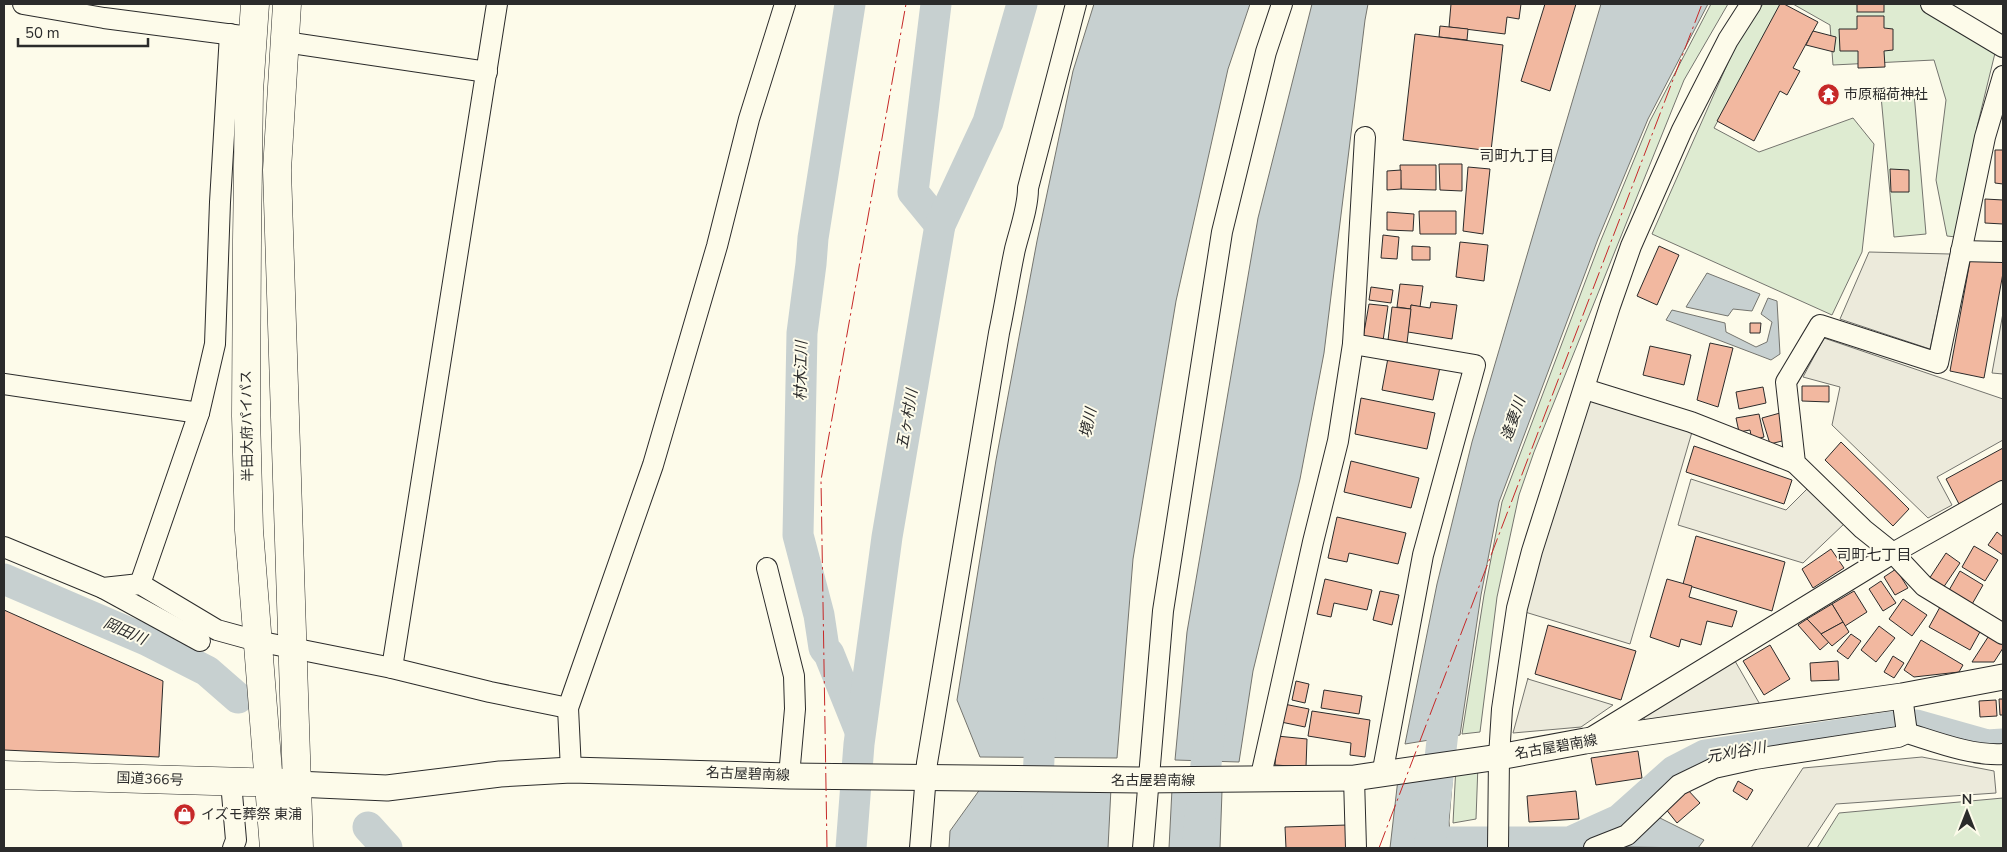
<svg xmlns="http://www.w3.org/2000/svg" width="2007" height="852" viewBox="0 0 2007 852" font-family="'Nunito Sans','Noto Sans JP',sans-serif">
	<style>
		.green { fill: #deebd1; stroke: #74746e }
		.parking { fill: #eceadb; stroke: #74746e }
		.water { fill: #c7d0d0; stroke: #74746e }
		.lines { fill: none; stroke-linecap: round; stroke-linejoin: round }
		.river { stroke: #c7d0d0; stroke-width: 31 }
		.building { fill: #f2b8a0; stroke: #2b2b2b }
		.minor-casing { stroke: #2b2b2b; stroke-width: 22 }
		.major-casing { stroke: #2b2b2b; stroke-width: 27 }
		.highway-casing { stroke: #2b2b2b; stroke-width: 29 }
		.minor { stroke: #fdfbea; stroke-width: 20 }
		.major { stroke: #fdfbea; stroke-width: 25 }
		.highway { stroke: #fdfbea; stroke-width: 28 }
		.power { stroke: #c62828; stroke-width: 1; stroke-dasharray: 18 4 2.5 4; stroke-linecap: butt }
		.labels { text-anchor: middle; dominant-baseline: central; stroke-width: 4; stroke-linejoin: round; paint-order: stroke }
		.poi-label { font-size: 14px; fill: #2b2b2b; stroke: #fdfbea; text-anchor: start }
		.street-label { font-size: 14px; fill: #2b2b2b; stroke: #fdfbea }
		.neighbourhood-label { font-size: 15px; fill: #2b2b2b; stroke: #fdfbea }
		.water-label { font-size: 15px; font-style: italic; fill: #2b2b2b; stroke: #fdfbea }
	</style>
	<rect width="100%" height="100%" fill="#fdfbea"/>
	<g class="green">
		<polygon points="1711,4 1728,4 1684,80 1534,452 1519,495 1497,597 1480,732 1462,734 1484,595 1502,502 1601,240 1650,121"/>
		<polygon points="1763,4 1781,4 1714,128 1759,152 1853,118 1874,144 1862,252 1832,315 1652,234 1738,40"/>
		<polygon points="1793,4 1919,4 1996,49 1977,127 1956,237 1947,236 1936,180 1946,100 1934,60 1833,65 1830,25"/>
		<polygon points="1914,93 1926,234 1894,237 1881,96"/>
		<polygon points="1478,764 1476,819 1453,823 1456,765"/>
		<polygon points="2003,798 2003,848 1817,848 1839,813"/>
	</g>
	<g class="parking">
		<polygon points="1869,252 1950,254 1930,349 1840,319"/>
		<polygon points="2003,313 2003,374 1992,373"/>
		<polygon points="1824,338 2003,399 2003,440 1937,477 1952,505 1928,518 1832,425 1840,387 1803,377"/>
		<polygon points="1587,398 1692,432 1630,644 1525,612 1536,566"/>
		<polygon points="1691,479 1786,510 1809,487 1845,523 1803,563 1678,525"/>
		<polygon points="1735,661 1762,708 1646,724 1643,715"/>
		<polygon points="1528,678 1528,679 1613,705 1581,727 1513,733"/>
		<polygon points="1922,757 1994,771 1996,793 1836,804 1807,848 1751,848 1803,768"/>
	</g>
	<g class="water">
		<polygon points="1094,4 1250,4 1228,69 1176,301 1133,559 1117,758 980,757 957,700 996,460 1037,241 1073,71"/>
		<polygon points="1312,4 1368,4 1365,20 1324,353 1300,479 1253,671 1239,762 1175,760 1187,632 1258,218"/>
		<polygon points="1601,4 1708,4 1648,119 1598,239 1499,502 1481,595 1460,735 1405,744 1437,584 1472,442"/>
		<polygon points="1707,273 1760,294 1752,311 1733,309 1728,316 1686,307"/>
		<polygon points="1768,298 1777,301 1780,354 1771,360 1666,320 1672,310 1725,323 1726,332 1756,347 1767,342 1772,322 1761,314"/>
		<polygon points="1453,771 1449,821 1451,848 1390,848 1398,779"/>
		<polygon points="983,785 1111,788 1108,848 949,848 950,831"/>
		<polygon points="1172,789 1222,791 1220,848 1169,848"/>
		<polygon points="1660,818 1704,840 1698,848 1624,847"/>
	</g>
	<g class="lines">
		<g class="river">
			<polyline points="850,4 813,238 811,264 802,333 798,535 819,615 824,648 829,654 860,731"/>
			<polyline points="936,4 913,192 940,225"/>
			<polyline points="4,579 146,640 207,671 238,698"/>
			<polyline points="368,827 387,848"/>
			<polyline points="1430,842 1570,842 1619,820 1674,771 1705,755 1890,727 1916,725 1987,745 2003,744"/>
			<polyline points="851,848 859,744 887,537 940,225 988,122 1022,4"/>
			<polyline points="1035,848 1041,714"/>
			<polyline points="1197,848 1211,718"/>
			<polyline points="1430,848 1447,696"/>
		</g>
	</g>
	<g class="building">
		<polygon points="1451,4 1521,4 1519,19 1507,17 1505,34 1449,27"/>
		<polygon points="1545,4 1576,4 1550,91 1521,81"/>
		<polygon points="1780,4 1784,4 1818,22 1793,68 1800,71 1787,95 1780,91 1754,141 1717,121"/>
		<rect x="1857" y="4" width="27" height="8"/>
		<polygon points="1857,16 1884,16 1884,28 1893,29 1893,50 1884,51 1885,67 1858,68 1858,51 1840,51 1839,29 1857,29"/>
		<polygon points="1440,26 1468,29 1467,40 1439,37"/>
		<polygon points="1813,31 1836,37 1834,52 1806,45"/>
		<polygon points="1415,34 1503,45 1491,151 1403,140"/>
		<polygon points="1995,150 2003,150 2003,184 1995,183"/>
		<polygon points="1439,164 1462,164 1462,191 1440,190"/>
		<polygon points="1400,165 1436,165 1436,190 1401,189"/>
		<polygon points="1468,167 1490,169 1483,234 1463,231"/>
		<polygon points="1890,169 1909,170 1909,192 1891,192"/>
		<polygon points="1401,170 1401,189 1387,190 1387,171"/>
		<polygon points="1985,199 2003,200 2003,224 1985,223"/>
		<polygon points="1419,211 1456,211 1456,234 1420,234"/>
		<polygon points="1387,212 1414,214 1413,231 1387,230"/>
		<polygon points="1383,235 1399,237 1397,259 1381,258"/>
		<polygon points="1460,242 1488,245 1484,281 1456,277"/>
		<polygon points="1412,246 1430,247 1430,260 1412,260"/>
		<polygon points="1659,246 1679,255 1657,305 1637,296"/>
		<polygon points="1970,261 2003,261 2003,273 1984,378 1950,371"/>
		<polygon points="1400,284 1423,286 1420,307 1411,305 1411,309 1397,307"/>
		<polygon points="1371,287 1393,290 1391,303 1369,300"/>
		<polygon points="1431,302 1457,305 1452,339 1408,332 1411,305 1430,308"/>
		<polygon points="1369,304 1388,306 1383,341 1363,338"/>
		<polygon points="1392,307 1411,309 1407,343 1388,340"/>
		<polygon points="1750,323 1761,323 1760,333 1750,333"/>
		<polygon points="1710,343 1733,348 1718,407 1697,400"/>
		<polygon points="1650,346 1691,355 1684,385 1643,375"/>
		<polygon points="1388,358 1440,367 1433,400 1382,390"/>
		<polygon points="1802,386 1829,386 1829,402 1802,401"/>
		<polygon points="1763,387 1766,403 1739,409 1736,392"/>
		<polygon points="1361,398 1435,413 1427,449 1355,434"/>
		<polygon points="1780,413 1786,440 1770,444 1762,418"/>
		<polygon points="1759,414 1764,437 1752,440 1750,430 1739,432 1736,418"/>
		<polygon points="1841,442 1909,509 1893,526 1825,460"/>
		<polygon points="1694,446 1792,480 1784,504 1686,472"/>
		<polygon points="2003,448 2003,480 1959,504 1946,479"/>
		<polygon points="1351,461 1419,478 1411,508 1344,492"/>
		<polygon points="1337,517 1406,533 1398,564 1349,553 1347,562 1328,558"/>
		<polygon points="1997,532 2003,537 2003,555 1988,545"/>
		<polygon points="1696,536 1785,562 1772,611 1683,584"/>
		<polygon points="1974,546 1998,560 1985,581 1962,567"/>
		<polygon points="1831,549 1844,568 1813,588 1802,569"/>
		<polygon points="1946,553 1960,563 1943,588 1929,579"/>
		<polygon points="1896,569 1908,588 1895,595 1884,577"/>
		<polygon points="1960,571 1983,585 1971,606 1948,592"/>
		<polygon points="1325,579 1372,590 1367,610 1334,603 1331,617 1317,614"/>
		<polygon points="1667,579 1692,586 1689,597 1737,611 1732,627 1707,621 1701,645 1681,639 1679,647 1650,637"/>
		<polygon points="1881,581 1896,603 1883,611 1869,589"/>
		<polygon points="1380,591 1399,595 1392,625 1373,620"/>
		<polygon points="1854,591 1867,612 1845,626 1832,604"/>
		<polygon points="1903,599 1927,615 1912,636 1889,619"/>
		<polygon points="1832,604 1843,622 1821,634 1807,619"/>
		<polygon points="1940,607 1981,630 1970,650 1929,627"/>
		<polygon points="4,610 163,681 159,757 4,750"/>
		<polygon points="1807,619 1829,642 1820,650 1798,625"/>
		<polygon points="1843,622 1849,632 1832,646 1821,634"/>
		<polygon points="1548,625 1636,651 1621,700 1535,674"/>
		<polygon points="1879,626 1895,638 1876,662 1861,650"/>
		<polygon points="1851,634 1861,641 1848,659 1837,651"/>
		<polygon points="1990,634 2003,642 2003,648 1994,662 1972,662"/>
		<polygon points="1921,640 1963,665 1959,672 1914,677 1904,670"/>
		<polygon points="1770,645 1790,679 1764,695 1743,661"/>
		<polygon points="1893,656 1904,663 1894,678 1884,672"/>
		<polygon points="1838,661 1839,680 1811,681 1810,663"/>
		<polygon points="1296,681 1309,684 1305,703 1292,700"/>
		<polygon points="1324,690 1362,696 1359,714 1321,708"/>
		<polygon points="1999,699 2003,699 2003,715 2000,715"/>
		<polygon points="1996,700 1997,716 1980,717 1979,701"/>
		<polygon points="1284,704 1309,709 1305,727 1281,722"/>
		<polygon points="1312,711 1370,720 1365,757 1350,755 1351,743 1308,736"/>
		<polygon points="1277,736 1307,739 1306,767 1275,765"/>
		<polygon points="1638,751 1642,778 1596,785 1591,758"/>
		<polygon points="1738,781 1753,790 1747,800 1733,791"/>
		<polygon points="1687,789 1700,803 1677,823 1665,808"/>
		<polygon points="1576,791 1579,819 1529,822 1527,796"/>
		<polygon points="1347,825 1348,848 1286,848 1285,827"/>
	</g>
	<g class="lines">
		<defs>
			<g id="minor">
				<polyline points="23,4 104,18 242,36"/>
				<polyline points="1931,4 2003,47"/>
				<polyline points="285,42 487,72"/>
				<polyline points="2003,76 1985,137 1938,363 1820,325 1786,382 1795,463 1863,529 1893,553 1924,586 2003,634"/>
				<polyline points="1961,251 2003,252"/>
				<polyline points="1353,344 1475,365 1423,555 1382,775"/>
				<polyline points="4,384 199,413 215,344 220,202 230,34"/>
				<polyline points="1585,389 1691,422 1795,463"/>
				<polyline points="4,547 103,588 140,584 217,630 257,641 392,668 490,692 568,708"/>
				<polyline points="767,568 794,676 795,709 789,776"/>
				<polyline points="140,584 199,413"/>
				<polyline points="103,588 200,641"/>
				<polyline points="392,668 497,4"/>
				<polyline points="1902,696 1907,733"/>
				<polyline points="1589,739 1893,553 2003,491"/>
				<polyline points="571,770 568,708 653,465 717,246 749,119 785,4"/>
				<polyline points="1354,778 1356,848"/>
				<polyline points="1260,780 1313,542 1338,441 1353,344 1365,137"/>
				<polyline points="231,782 236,840 233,848"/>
				<path d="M 920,848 L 927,763 L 999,333 C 1005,305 1009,277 1015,249 C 1020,229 1028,208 1028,188 L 1076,4"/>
				<polyline points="1143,848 1163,611 1222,232 1266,52 1282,4"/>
				<polyline points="1498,848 1499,757 1502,709 1517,608 1532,551 1610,306 1631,246 1682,130 1728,40 1751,4"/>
				<path d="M 1594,848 L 1627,835 L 1679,785 L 1714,768 L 1755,759 L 1898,737 L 1907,733 C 1936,742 1972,756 2003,754"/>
			</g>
			<polyline id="major" points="296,784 387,788 500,774 571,770 789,776 1141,780 1354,778 1499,757 1585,741 1902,696 2003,677"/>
			<g id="highway">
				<polyline points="255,4 249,91 247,240 246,416 249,530 274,848"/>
				<polyline points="287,4 277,170 299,848"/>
				<polyline points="4,775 285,783"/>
			</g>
		</defs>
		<use href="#minor" class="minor-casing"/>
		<use href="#major" class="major-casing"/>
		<use href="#highway" class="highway-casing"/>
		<use href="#minor" class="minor"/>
		<use href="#major" class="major"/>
		<use href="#highway" class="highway"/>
		<g class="power">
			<polyline points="827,848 821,480 906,4"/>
			<polyline points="1379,848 1702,4"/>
		</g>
	</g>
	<defs>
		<symbol id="temple-disc" viewBox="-11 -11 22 22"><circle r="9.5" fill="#c62828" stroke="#fdfbea"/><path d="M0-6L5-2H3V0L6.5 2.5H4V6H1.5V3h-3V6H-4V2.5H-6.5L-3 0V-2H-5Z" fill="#fff"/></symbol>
		<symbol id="shop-disc" viewBox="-11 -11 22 22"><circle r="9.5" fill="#c62828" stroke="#fdfbea"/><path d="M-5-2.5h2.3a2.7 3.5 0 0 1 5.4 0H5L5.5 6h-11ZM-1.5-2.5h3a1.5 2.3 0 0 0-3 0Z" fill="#fff"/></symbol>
	</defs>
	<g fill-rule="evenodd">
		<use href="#temple-disc" x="1816" y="82" width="25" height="25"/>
		<use href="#shop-disc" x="172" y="802" width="25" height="25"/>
	</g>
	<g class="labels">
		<g class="poi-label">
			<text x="1844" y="94">市原稲荷神社</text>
			<text x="201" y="814">イズモ葬祭 東浦</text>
		</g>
		<g class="street-label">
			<text transform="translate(247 426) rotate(-91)">半田大府パイパス</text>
			<text transform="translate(1556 747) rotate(-10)">名古屋碧南線</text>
			<text transform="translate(748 774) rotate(2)">名古屋碧南線</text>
			<text transform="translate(150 779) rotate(2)">国道366号</text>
			<text x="1153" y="780">名古屋碧南線</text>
		</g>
		<g class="neighbourhood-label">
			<text x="1517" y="156">司町九丁目</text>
			<text x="1874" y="555">司町七丁目</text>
		</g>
		<g class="water-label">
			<text transform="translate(801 371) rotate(-89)">村木江川</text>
			<text transform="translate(907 419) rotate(-80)">五ヶ村川</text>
			<text transform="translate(1513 419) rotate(-71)">逢妻川</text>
			<text transform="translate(1088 423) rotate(-78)">境川</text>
			<text transform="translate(125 631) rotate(24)">岡田川</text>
			<text transform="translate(1736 752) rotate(-10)">元刈谷川</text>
		</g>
	</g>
	<rect width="2007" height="852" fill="none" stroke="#2b2b2b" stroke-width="10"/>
	<g transform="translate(1967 812)" stroke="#fdfbea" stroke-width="4" paint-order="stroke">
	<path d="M0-4L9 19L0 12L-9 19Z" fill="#2b2b2b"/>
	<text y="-8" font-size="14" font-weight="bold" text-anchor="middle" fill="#2b2b2b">N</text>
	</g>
	<path d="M18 38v8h130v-8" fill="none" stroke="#2b2b2b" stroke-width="2.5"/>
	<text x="25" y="38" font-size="15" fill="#2b2b2b" stroke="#fdfbea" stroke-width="4" paint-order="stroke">50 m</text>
</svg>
